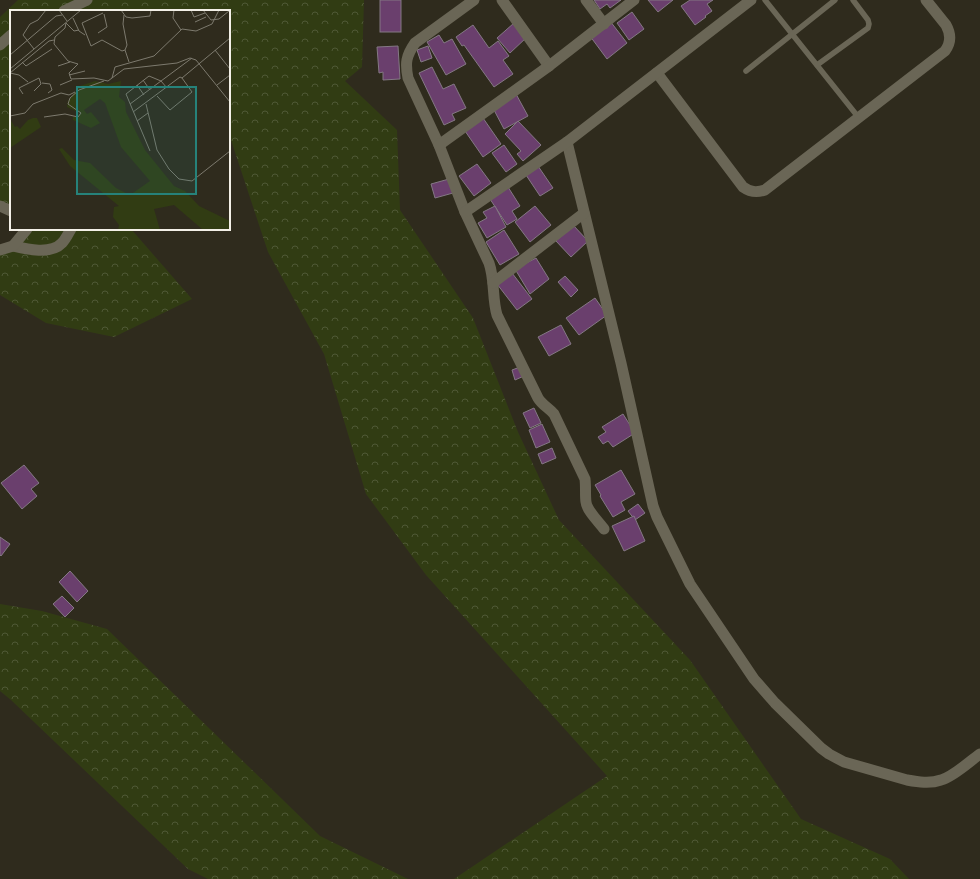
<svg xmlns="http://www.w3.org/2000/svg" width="980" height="879" viewBox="0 0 980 879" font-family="'Source Serif 4',serif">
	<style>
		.forest { fill: url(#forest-crowns) }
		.building { fill: #6a3f6d; stroke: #847884 }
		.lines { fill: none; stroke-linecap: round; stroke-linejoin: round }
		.lane { stroke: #6a6656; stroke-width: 5.5 }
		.street { stroke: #6a6656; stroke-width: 11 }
		.inset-road { fill: none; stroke: #7d7a6e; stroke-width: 1 }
		.view { fill: #26827a; fill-opacity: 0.15; stroke: #26827a; stroke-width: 2 }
		.inset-edge { fill: none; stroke: #f3f0e7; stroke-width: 2 }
	</style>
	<defs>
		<pattern id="forest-crowns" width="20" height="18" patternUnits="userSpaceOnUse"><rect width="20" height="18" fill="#313c13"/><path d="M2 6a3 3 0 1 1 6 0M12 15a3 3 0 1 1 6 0" fill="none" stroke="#4f5835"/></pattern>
	</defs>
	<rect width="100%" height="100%" fill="#2f2b1d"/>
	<g class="forest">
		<polygon points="18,0 364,0 362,67 345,81 397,130 400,210 473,318 518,432 559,520 690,660 801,819 890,859 909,879 454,879 607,776 426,575 366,494 324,354 268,252 229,134 229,11 11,11 11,212 0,210 0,17"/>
		<polygon points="27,229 131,229 192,299 114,337 46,323 0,295 0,250"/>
		<polygon points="0,604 42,611 107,629 320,836 408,879 208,879 188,869 11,700 0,691"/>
	</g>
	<g class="building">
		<rect x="380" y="0" width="21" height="32"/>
		<polygon points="594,0 621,0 610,8 607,4 600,9"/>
		<polygon points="648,0 673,0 658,12"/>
		<polygon points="690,0 713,0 707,4 712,11 705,16 706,17 695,25 681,6"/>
		<polygon points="632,12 644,29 629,40 617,23"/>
		<polygon points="610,21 627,43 607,59 590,36"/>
		<polygon points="514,23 527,37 510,53 497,38"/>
		<polygon points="473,25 489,48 498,41 509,56 503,60 513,74 494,87 464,45 462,46 456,37"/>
		<polygon points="439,35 444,43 452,39 466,64 446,75 427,42"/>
		<polygon points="398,46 400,79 383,80 383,72 379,73 377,47"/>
		<polygon points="428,46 432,58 421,62 417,50"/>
		<polygon points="432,67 443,89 454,84 466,108 452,114 455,120 444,125 419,73"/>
		<polygon points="516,94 528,116 504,129 494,110"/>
		<polygon points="483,118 501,144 483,157 465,131"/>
		<polygon points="518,121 541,145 523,161 517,154 521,151 505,134"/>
		<polygon points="504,145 517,164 506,172 492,153"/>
		<polygon points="477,164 491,183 474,196 459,176"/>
		<polygon points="538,166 553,188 540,196 526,175"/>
		<polygon points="449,179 453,193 435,198 431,184"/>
		<polygon points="508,187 520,206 512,211 517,219 507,225 490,199"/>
		<polygon points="495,206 506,227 487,238 478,223 487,218 483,212"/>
		<polygon points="535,206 551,225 530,242 515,222"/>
		<polygon points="573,225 588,241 571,257 556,241"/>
		<polygon points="504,230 519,254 500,265 486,242"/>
		<polygon points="536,258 549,279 530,294 515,269"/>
		<polygon points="512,273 532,299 517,310 497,284"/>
		<polygon points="565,276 578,290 571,297 558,282"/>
		<polygon points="595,298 607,315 579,335 566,318"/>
		<polygon points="561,325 571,344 549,356 538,337"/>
		<polygon points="520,367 524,376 515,380 512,370"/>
		<polygon points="534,408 541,423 530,428 523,413"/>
		<polygon points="623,414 635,433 613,447 608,441 603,444 598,437 606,432 602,427"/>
		<polygon points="542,424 550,442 536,448 529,430"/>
		<polygon points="552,448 556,458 542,464 538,454"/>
		<polygon points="24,465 39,483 31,489 37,496 22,509 1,483"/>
		<polygon points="621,470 635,494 621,502 625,510 613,517 600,496 601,495 595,485"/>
		<polygon points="638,504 645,513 635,520 628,511"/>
		<polygon points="634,516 645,541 624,551 612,526"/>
		<polygon points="0,537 10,544 1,556 0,555"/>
		<polygon points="70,571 88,591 77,602 59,582"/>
		<polygon points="62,596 74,608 65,617 53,604"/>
	</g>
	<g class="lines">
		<g class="lane">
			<polyline points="765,0 859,118"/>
			<polyline points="817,65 868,28 869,24 868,20 853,0"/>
			<polyline points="746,71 835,0"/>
		</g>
		<g class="street">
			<path d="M 474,0 L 415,43 C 406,56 405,63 408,78 L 439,145 L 465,212 L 489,263 C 495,280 492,298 497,315 L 538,398 C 542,405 549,408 554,414 L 585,479 C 586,487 585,495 586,502 C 587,511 599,522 604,529"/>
			<polyline points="502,0 549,66"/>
			<polyline points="586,0 604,24"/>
			<polyline points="64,11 87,0"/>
			<polyline points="0,45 11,35"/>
			<path d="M 657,73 L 743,187 C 750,192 756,193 765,190 L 945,51 C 951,43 951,34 946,25 L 926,0"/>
			<path d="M 567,142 L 621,363 L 653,506 L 657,517 L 690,584 L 754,679 L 775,703 L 821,748 L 829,754 L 844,762 L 907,780 C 918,782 930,784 941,780 C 953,777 970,761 980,754"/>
			<polyline points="439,145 549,66 634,0"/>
			<polyline points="0,206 11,211"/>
			<polyline points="465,212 567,142 751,0"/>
			<path d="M 13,246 C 26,249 51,255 62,243 C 66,239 68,234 71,229"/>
			<polyline points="0,250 13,246 27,229"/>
			<polyline points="493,283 584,213"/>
		</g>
	</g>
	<g transform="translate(10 10)">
		<rect width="220" height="220" fill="#2f2b1d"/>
		<path d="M 85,71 L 98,74 L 111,71 L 109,87 L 115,92 L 116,102 L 135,140 L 164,176 L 175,181 L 189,196 L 220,211 L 220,220 L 192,219 L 164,195 L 144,199 L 150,220 L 108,220 L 109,215 L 103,207 L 104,197 L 109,196 L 60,156 L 49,139 L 52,138 L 64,150 L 80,153 L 106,178 L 120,185 L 140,171 L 111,137 L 95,93 L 90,89 L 74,100 L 77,104 L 81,102 L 90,113 L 81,118 L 63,110 L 63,107 L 67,107 L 70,103 L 57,97 L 58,91 L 70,76 ZM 23,108 L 27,108 L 31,117 L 0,138 L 0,109 L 5,117 L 7,116 L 10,119 L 18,110 Z" fill="#313c13"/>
		<path class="inset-road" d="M 49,0 L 57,11M 111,0 L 116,7 L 122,8 L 140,6 L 141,0M 164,0 L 163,8 L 171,20M 181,0 L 184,7 L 195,3M 193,0 L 201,10 L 209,9 L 219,1M 93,3 L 72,13 L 81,36 L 92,30 L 112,41 L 115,40M 114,5 L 113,14 L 117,35 L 115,40 L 119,52M 63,8 L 69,21 L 75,25M 185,12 L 196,7M 56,13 L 64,21 L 69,20M 56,13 L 55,18 L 45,27 L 44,34 L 58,51 L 68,54 L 59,63 L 61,69 L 84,68 L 98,71 L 114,59 L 167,53 L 180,48 L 186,50 L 220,92M 88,23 L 97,17 L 94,4M 24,39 L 13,25 L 20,14 L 28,10 L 36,0M 205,40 L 220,59M 0,45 L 46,6 L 52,5M 12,52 L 16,56 L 42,39M 48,56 L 60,52M 0,59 L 71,0M 0,63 L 39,31 L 44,30M 0,63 L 9,65 L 18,72M 59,65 L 75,61M 102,68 L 105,57 L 144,46 L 172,19 L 186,21 L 202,14 L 209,0M 133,70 L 140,80M 32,73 L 40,74 L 42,80 L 38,83M 50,75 L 62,70M 127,75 L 134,85M 207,75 L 220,65M 13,84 L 9,78 L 29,68 L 31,74 L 24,81M 147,86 L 160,100 L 182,82 L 172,68M 120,94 L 182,48M 136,94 L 147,140 L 159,159 L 169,169 L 182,171 L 220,141M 123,102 L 170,67 L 172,68 L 220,28M 0,106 L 15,103 L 23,94 L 51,83 L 59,85 L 65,82M 34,107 L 55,104 L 68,107 L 71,103 L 58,94 L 60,88 L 69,80 L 94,71M 127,111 L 138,103M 140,141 L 116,84 L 139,66 L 151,71 L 157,78"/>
		<path class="view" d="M 67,77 L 186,77 L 186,184 L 67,184 Z"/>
		<rect width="220" height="220" class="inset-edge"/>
	</g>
</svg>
